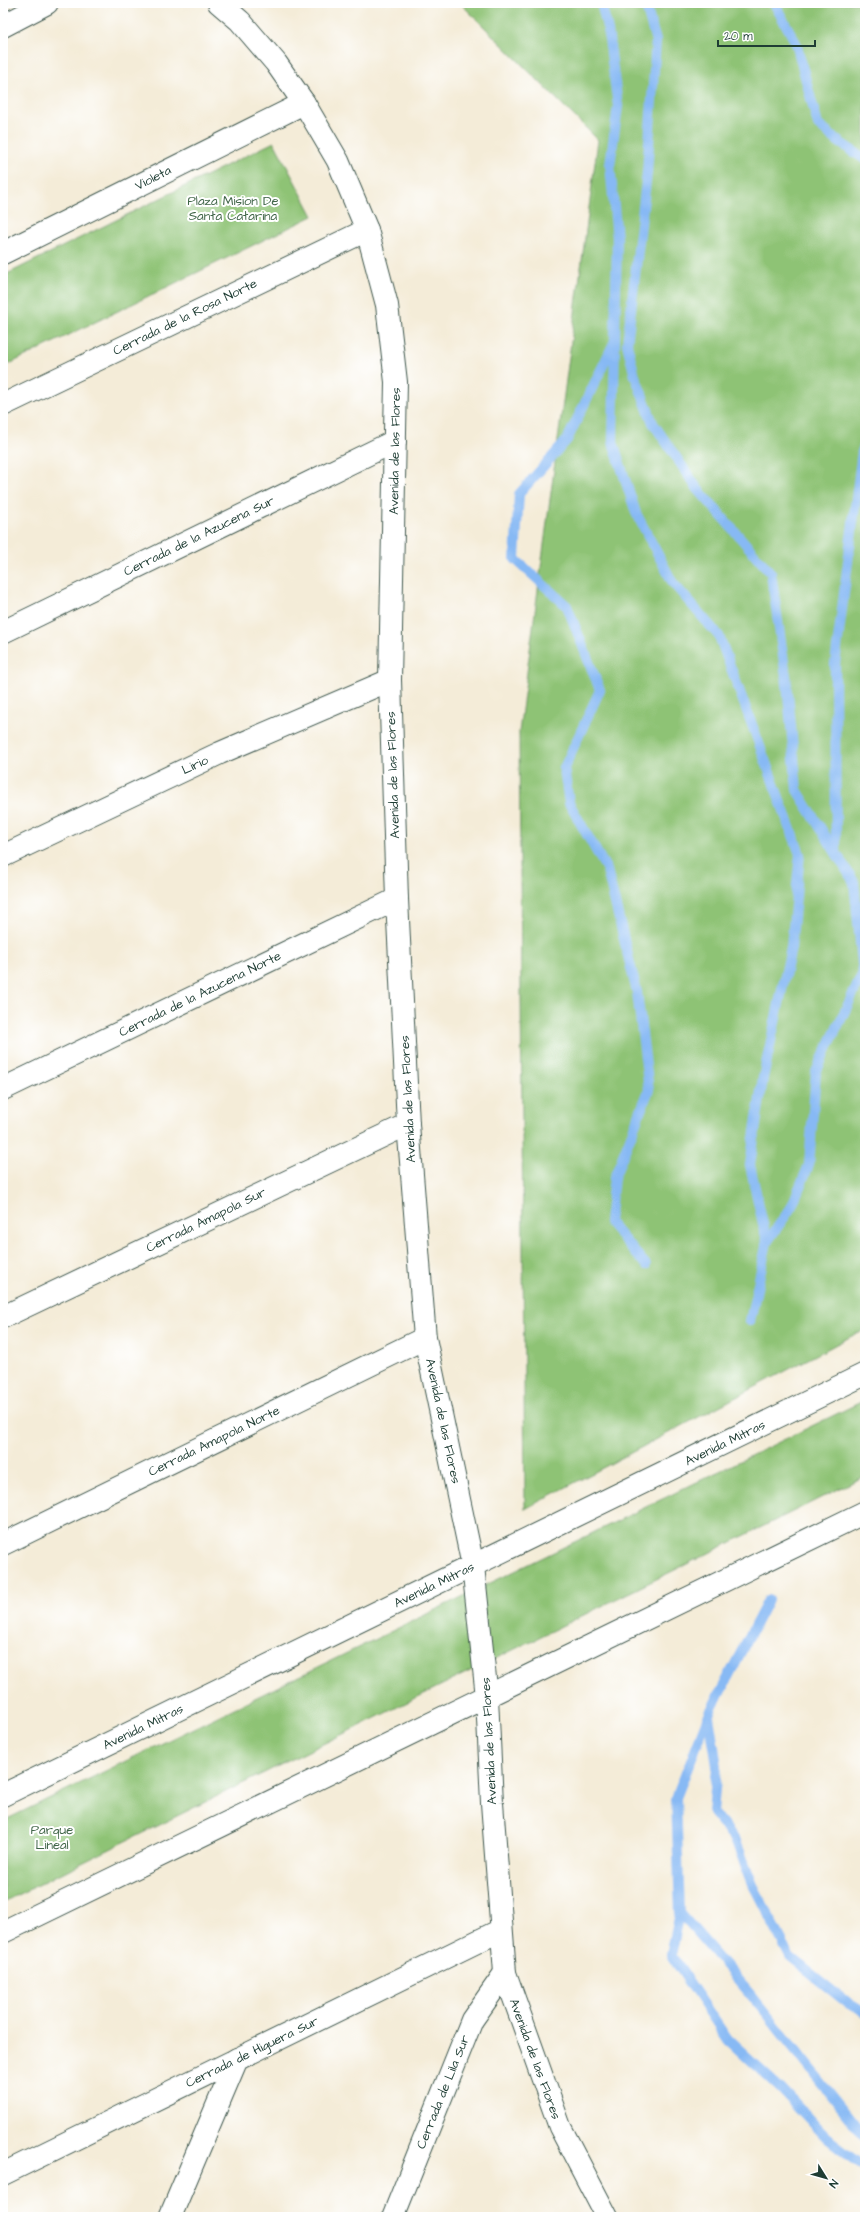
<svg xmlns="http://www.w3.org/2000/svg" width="868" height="2220" viewBox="0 0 868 2220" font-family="'Architects Daughter',sans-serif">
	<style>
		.green { fill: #8ec375; stroke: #568054 }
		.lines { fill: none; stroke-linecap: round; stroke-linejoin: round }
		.stream { stroke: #87b9f4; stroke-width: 10 }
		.minor-casing { stroke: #3f574d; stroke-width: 24 }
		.minor { stroke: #fff; stroke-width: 22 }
		.labels { text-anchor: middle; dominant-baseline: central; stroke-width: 4; stroke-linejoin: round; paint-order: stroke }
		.street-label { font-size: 13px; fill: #1f3d34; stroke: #fff }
		.park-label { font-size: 13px; fill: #406548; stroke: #fff }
	</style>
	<rect width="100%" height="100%" fill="#fff"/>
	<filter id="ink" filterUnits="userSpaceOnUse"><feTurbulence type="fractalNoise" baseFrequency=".025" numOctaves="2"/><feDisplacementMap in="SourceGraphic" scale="8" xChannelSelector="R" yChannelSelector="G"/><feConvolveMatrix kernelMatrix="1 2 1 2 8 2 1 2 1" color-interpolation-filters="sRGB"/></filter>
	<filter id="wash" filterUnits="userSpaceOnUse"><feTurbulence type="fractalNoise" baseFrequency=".012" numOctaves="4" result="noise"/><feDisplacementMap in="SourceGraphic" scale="16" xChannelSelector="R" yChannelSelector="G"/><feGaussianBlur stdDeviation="0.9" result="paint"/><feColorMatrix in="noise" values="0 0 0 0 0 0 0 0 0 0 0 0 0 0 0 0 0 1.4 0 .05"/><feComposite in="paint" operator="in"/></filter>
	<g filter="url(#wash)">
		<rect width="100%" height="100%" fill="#f4ecd8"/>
		<g class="green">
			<polygon points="460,3 865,3 865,1329 525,1509 519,732 598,140"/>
			<polygon points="274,142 313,216 3,367 3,276"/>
			<polygon points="865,1400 865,1476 3,1902 3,1821"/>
		</g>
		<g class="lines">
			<g class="stream">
				<polyline points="601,3 608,31 618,106 610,165 617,238 613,442 636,513 673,583 719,636 800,854 791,948 763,1078 750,1165 767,1242"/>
				<polyline points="645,3 656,41 647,173 627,344 635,376 653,423 697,488 771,573 787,683 797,790 854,882 863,973 816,1072 809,1165 791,1208 767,1242 750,1321"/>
				<polyline points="774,3 796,43 818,125 839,142 865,159"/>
				<polyline points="615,341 567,440 519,494 515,559 567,606 600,690 564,768 569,803 607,870 637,992 649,1090 614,1178 609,1222 646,1265"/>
				<polyline points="836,852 835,664 862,452 865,444"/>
				<polyline points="768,1600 709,1714 676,1798 680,1913 751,1995 865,2137"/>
				<polyline points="709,1716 717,1766 713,1813 735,1839 753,1885 790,1957 845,2001 865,2013"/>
				<polyline points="680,1913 671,1955 728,2040 781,2089 827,2138 865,2167"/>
			</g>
		</g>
	</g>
	<g filter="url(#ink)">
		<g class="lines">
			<defs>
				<g id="minor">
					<polyline points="219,3 240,21 276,63 304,103 338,161 367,230 387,305 396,382 390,680 397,899 408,1124 425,1338 473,1566 487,1697 492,1803 505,1973 560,2127 607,2217"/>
					<polyline points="3,26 47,3"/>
					<polyline points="3,253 304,103"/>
					<polyline points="3,405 367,230"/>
					<polyline points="3,632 395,441"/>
					<polyline points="3,856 220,753 390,680"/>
					<polyline points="3,1089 397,899"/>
					<polyline points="3,1317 408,1124"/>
					<polyline points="3,1544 425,1338"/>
					<polyline points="3,1795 865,1374"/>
					<polyline points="3,1932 865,1512"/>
					<polyline points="3,2174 501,1930"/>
					<polyline points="170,2217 237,2059"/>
					<polyline points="393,2217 472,2020 505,1973"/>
				</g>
			</defs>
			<use href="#minor" class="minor-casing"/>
			<use href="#minor" class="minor"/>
		</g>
	</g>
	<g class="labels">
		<g class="street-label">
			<text transform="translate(153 178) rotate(-27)">Violeta</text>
			<text transform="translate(185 317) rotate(-26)">Cerrada de la Rosa Norte</text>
			<text transform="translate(395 451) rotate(-89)">Avenida de las Flores</text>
			<text transform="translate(199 536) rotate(-26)">Cerrada de la Azucena Sur</text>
			<text transform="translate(195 765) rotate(-25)">Lirio</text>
			<text transform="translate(393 775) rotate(-92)">Avenida de las Flores</text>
			<text transform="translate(200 994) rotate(-26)">Cerrada de la Azucena Norte</text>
			<text transform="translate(408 1099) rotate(-93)">Avenida de las Flores</text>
			<text transform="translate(206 1220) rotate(-26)">Cerrada Amapola Sur</text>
			<text transform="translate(443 1421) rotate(78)">Avenida de las Flores</text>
			<text transform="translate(214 1441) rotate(-26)">Cerrada Amapola Norte</text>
			<text transform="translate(725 1443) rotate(-26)">Avenida Mitras</text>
			<text transform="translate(434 1585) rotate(-26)">Avenida Mitras</text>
			<text transform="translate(143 1727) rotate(-26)">Avenida Mitras</text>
			<text transform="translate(489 1741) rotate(-93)">Avenida de las Flores</text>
			<text transform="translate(252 2052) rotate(-26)">Cerrada de Higuera Sur</text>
			<text transform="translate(535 2059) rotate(70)">Avenida de las Flores</text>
			<text transform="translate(443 2092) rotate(-68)">Cerrada de Lila Sur</text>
		</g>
		<g class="park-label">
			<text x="233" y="201">Plaza Mision De<tspan x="233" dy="15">Santa Catarina</tspan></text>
			<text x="52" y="1830">Parque<tspan x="52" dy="15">Lineal</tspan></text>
		</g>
	</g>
	<rect width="868" height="2220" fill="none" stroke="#fff" stroke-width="16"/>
	<g transform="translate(826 2178) rotate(127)" stroke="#ffffff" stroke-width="3" paint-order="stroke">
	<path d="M0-3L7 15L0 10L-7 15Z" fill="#1f3d34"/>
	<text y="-6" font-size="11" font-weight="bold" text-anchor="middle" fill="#1f3d34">N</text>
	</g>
	<path d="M718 40v6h97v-6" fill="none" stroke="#1f3d34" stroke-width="2"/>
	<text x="724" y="40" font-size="12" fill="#1f3d34" stroke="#ffffff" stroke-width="3" paint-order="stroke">20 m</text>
</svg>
